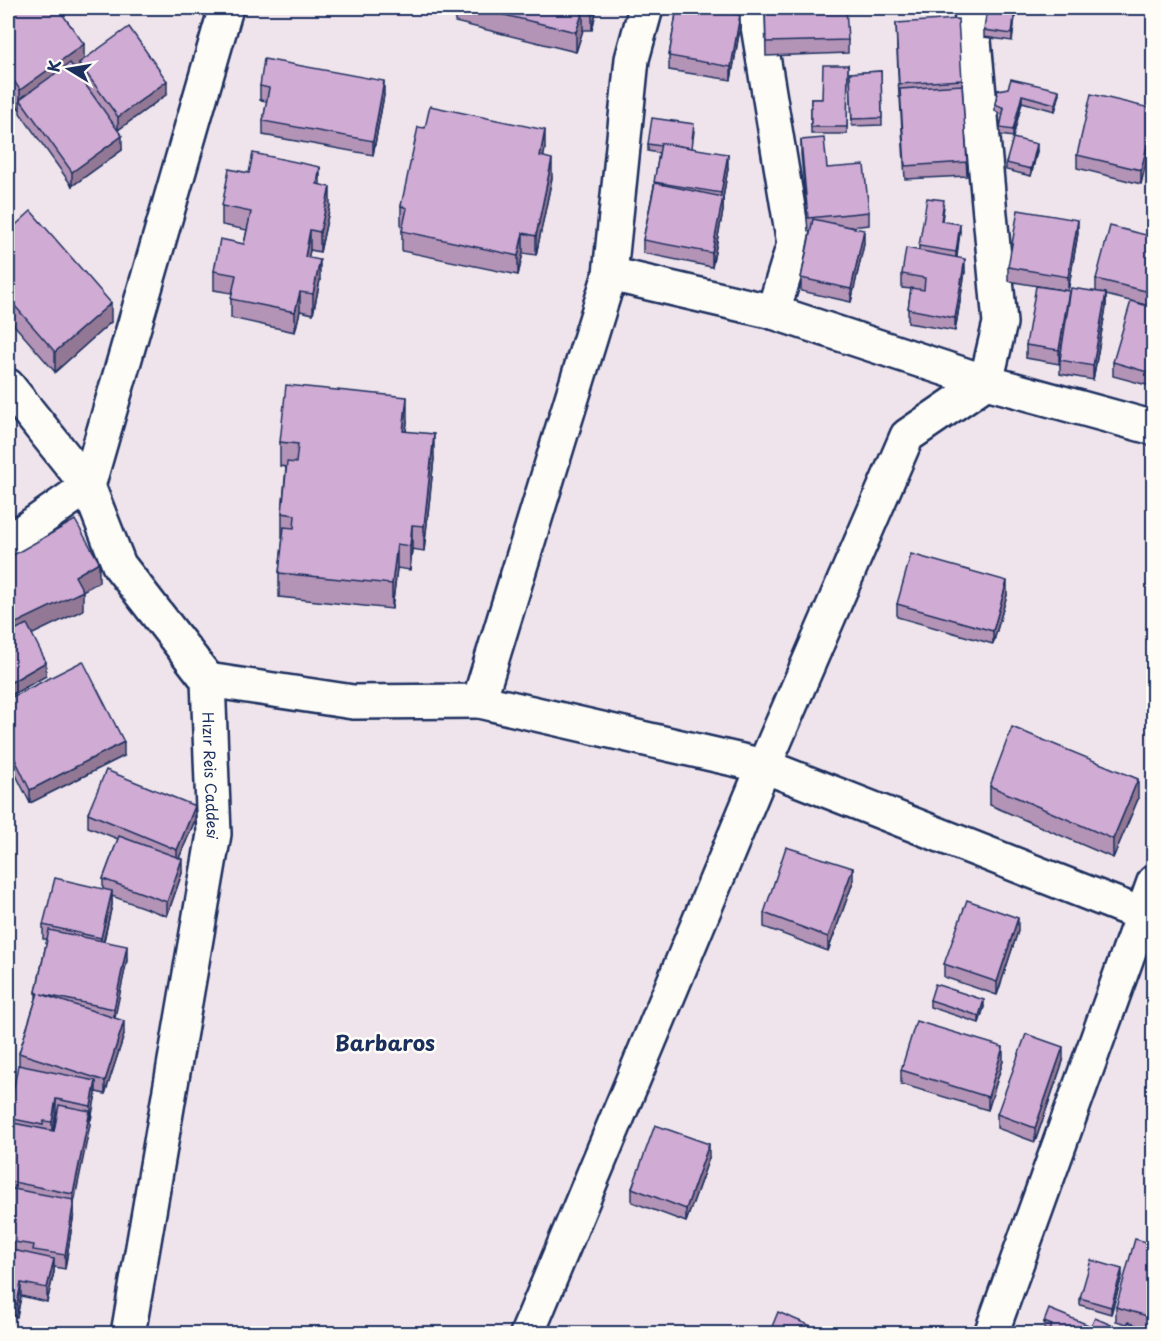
<svg xmlns="http://www.w3.org/2000/svg" width="1161" height="1341" viewBox="0 0 1161 1341" font-family="'Playpen Sans',sans-serif">
	<style>
		.lines { fill: none; stroke-linecap: round; stroke-linejoin: round }
		.minor-casing { stroke: #1b2f5e; stroke-width: 38 }
		.minor { stroke: #fdfcf7; stroke-width: 33 }
		.wall { fill: #b393b6; stroke: #1b2f5e; stroke-width: 1.5; fill-rule: evenodd }
		.shaded-wall { fill: #927894; stroke: #1b2f5e; stroke-width: 1.5 }
		.building { fill: #d0abd4; stroke: #1b2f5e; stroke-width: 1.5 }
		.labels { text-anchor: middle; dominant-baseline: central; stroke-width: 5; stroke-linejoin: round; paint-order: stroke }
		.street-label { font-size: 15px; fill: #1b2f5e; stroke: #fdfcf7 }
		.district-label { font-size: 21px; font-weight: bold; fill: #1b2f5e; stroke: #fdfcf7 }
	</style>
	<rect width="100%" height="100%" fill="#f0e4ec"/>
	<filter id="ink" filterUnits="userSpaceOnUse"><feTurbulence type="fractalNoise" baseFrequency=".0167" numOctaves="2"/><feDisplacementMap in="SourceGraphic" scale="12" xChannelSelector="R" yChannelSelector="G"/><feConvolveMatrix kernelMatrix="1 2 1 2 8 2 1 2 1" color-interpolation-filters="sRGB"/></filter>
	<g filter="url(#ink)">
		<g class="lines">
			<defs>
				<g id="minor">
					<polyline points="755,8 794,244 773,312"/>
					<polyline points="610,274 773,312 986,382 1154,428"/>
					<path id="s1" d="M 8,386 L 88,486 L 119,565 L 208,680 L 214,834 L 128,1334"/>
					<polyline points="8,542 88,486 226,8"/>
					<polyline points="208,680 353,702 479,701 610,274 632,59 646,8"/>
					<polyline points="479,701 764,766 1154,919"/>
					<polyline points="527,1334 764,766 907,436 986,382 1000,323 971,8"/>
					<polyline points="991,1334 1154,882"/>
				</g>
			</defs>
			<use href="#minor" class="minor-casing"/>
			<use href="#minor" class="minor"/>
		</g>
		<g class="wall">
			<path d="M 8,8 L 84,60 L 167,94 L 118,130 L 122,150 L 72,186 L 20,113 L 20,110 L 8,91 ZM 79,67 L 79,76 L 75,70 Z"/>
			<polygon points="455,8 597,8 592,30 583,30 576,52 455,22"/>
			<polygon points="677,8 730,8 729,13 740,28 731,80 669,70 669,56"/>
			<polygon points="765,8 848,40 848,53 766,56"/>
			<polygon points="1016,8 1012,41 984,37 984,30"/>
			<polygon points="896,23 962,80 967,176 905,179 900,97 899,97"/>
			<polygon points="848,65 847,134 811,134 811,99 822,99"/>
			<polygon points="881,71 882,125 852,126 850,73"/>
			<polygon points="260,86 384,95 373,155 263,135 263,121 267,101 260,100"/>
			<polygon points="998,90 1059,97 1055,111 1022,102 1013,137 1000,135 1000,128 1003,115 995,111 995,104"/>
			<polygon points="1154,109 1141,184 1077,168 1077,155"/>
			<polygon points="425,128 545,149 543,157 552,178 536,255 523,253 518,275 402,251 402,231 403,226 401,226 401,206"/>
			<polygon points="694,131 692,148 728,168 723,198 723,211 712,267 643,253 643,240 654,186 659,153 648,151 648,144"/>
			<polygon points="801,140 869,212 869,225 850,227 864,244 851,302 801,291 801,278 810,231 808,231 801,154"/>
			<polygon points="1037,151 1031,176 1006,170 1006,163"/>
			<polygon points="249,173 320,185 330,206 320,252 310,250 308,258 320,280 313,314 300,311 295,332 231,318 231,299 232,293 214,290 214,271 244,244 247,230 222,225 222,206"/>
			<polygon points="944,207 942,221 960,231 957,257 965,272 955,331 908,323 908,309 911,289 902,288 902,274 919,250 919,246"/>
			<polygon points="8,232 111,322 55,372 8,318"/>
			<polygon points="1078,233 1068,291 1008,281 1008,267"/>
			<polygon points="1154,237 1154,307 1106,295 1106,307 1093,380 1060,374 1060,362 1059,364 1026,358 1026,345 1069,301 1096,292 1096,279"/>
			<polygon points="1154,308 1154,387 1113,376 1113,362"/>
			<polygon points="407,422 406,431 434,458 424,551 412,549 410,570 397,568 392,609 279,597 279,573 283,538 282,538 282,513 286,467 280,466 280,442"/>
			<polygon points="1007,595 993,644 897,617 897,604"/>
			<polygon points="8,699 124,756 30,803 8,759"/>
			<polygon points="990,786 1138,799 1113,858 990,805"/>
			<path d="M 88,813 L 195,820 L 179,858 L 182,873 L 167,916 L 112,896 L 112,905 L 104,941 L 127,960 L 114,1018 L 124,1035 L 105,1094 L 96,1092 L 74,1200 L 74,1213 L 65,1269 L 54,1267 L 54,1272 L 47,1302 L 21,1296 L 17,1317 L 8,1315 L 8,1117 L 19,1065 L 19,1053 L 36,999 L 36,992 L 47,939 L 43,939 L 43,925 L 103,889 L 103,879 L 118,839 L 88,827 ZM 56,1113 L 58,1113 L 54,1131 L 53,1131 Z"/>
			<polygon points="853,882 828,951 764,927 764,913"/>
			<polygon points="1018,931 997,995 944,977 944,964"/>
			<polygon points="930,1000 984,1007 979,1023 930,1007"/>
			<polygon points="1003,1061 988,1110 901,1084 901,1070"/>
			<polygon points="1063,1061 1035,1142 997,1128 997,1114"/>
			<polygon points="709,1158 686,1222 632,1202 632,1188"/>
			<polygon points="1154,1244 1154,1332 1148,1330 1154,1334 1044,1334 1044,1322 1125,1331 1127,1324 1116,1321 1116,1307"/>
			<polygon points="1122,1276 1111,1314 1080,1305 1080,1298"/>
		</g>
		<g class="shaded-wall">
			<polygon points="593,8 597,8 592,30 592,11"/>
			<polygon points="1015,8 1016,8 1012,41 1012,34"/>
			<polygon points="583,11 583,30 576,52 576,32"/>
			<polygon points="740,15 740,28 731,80 731,67"/>
			<polygon points="84,44 84,63 79,63 79,67 25,106 20,99 20,110 20,90"/>
			<polygon points="167,81 167,94 118,130 118,117"/>
			<polygon points="384,81 384,95 373,155 373,141"/>
			<polygon points="1059,90 1059,97 1055,111 1055,104"/>
			<polygon points="1022,95 1022,102 1013,137 1013,130"/>
			<polygon points="1154,119 1154,132 1141,184 1141,170"/>
			<polygon points="545,130 545,149 540,176 540,156"/>
			<polygon points="122,136 122,150 72,186 72,172"/>
			<polygon points="1037,144 1037,151 1031,176 1031,169"/>
			<polygon points="728,154 728,168 723,198 723,211 712,267 712,253 721,204 721,193"/>
			<polygon points="552,159 552,178 536,255 536,236"/>
			<polygon points="320,167 320,186 317,184"/>
			<polygon points="330,187 330,206 320,252 320,232"/>
			<polygon points="1078,220 1078,233 1068,291 1068,277"/>
			<polygon points="960,224 960,231 956,259 956,252"/>
			<polygon points="310,230 310,250 305,276 305,257"/>
			<polygon points="864,230 864,244 851,302 851,289"/>
			<polygon points="523,233 523,253 518,275 518,256"/>
			<polygon points="965,259 965,272 955,331 955,318"/>
			<polygon points="320,260 320,280 313,314 313,294"/>
			<polygon points="1069,291 1069,305 1059,364 1059,350"/>
			<polygon points="300,292 300,311 295,332 295,312"/>
			<polygon points="1106,293 1106,307 1093,380 1093,366"/>
			<polygon points="111,303 111,322 55,372 55,352"/>
			<polygon points="407,397 407,422 403,455 403,431"/>
			<polygon points="434,434 434,458 424,551 424,526"/>
			<polygon points="412,525 412,549 410,570 410,546"/>
			<polygon points="397,544 397,568 392,609 392,584"/>
			<polygon points="99,562 99,582 77,594 83,591 83,610 8,646 8,627 75,576"/>
			<polygon points="1007,581 1007,595 993,644 993,631"/>
			<polygon points="46,662 46,676 8,697 8,684"/>
			<polygon points="124,742 124,756 30,803 30,790"/>
			<polygon points="1138,779 1138,799 1113,858 1113,839"/>
			<polygon points="195,806 195,820 177,863 177,850"/>
			<polygon points="182,859 182,873 167,916 167,902"/>
			<polygon points="853,868 853,882 828,951 828,937"/>
			<polygon points="112,891 112,905 101,952 101,938"/>
			<polygon points="1018,918 1018,931 997,995 997,982"/>
			<polygon points="127,946 127,960 114,1022 114,1009"/>
			<polygon points="984,1000 984,1007 979,1023 979,1016"/>
			<polygon points="124,1021 124,1035 105,1094 105,1081"/>
			<polygon points="1003,1047 1003,1061 988,1110 988,1097"/>
			<polygon points="1063,1047 1063,1061 1035,1142 1035,1128"/>
			<polygon points="96,1081 96,1094 91,1120 91,1106"/>
			<polygon points="56,1099 56,1113 52,1136 52,1122"/>
			<polygon points="90,1111 90,1125 73,1208 73,1194"/>
			<polygon points="709,1144 709,1158 686,1222 686,1209"/>
			<polygon points="74,1200 74,1213 65,1269 65,1255"/>
			<polygon points="54,1259 54,1272 47,1302 47,1288"/>
			<polygon points="1122,1269 1122,1276 1111,1314 1111,1307"/>
			<polygon points="21,1283 21,1296 17,1317 17,1304"/>
		</g>
		<g class="building">
			<polygon points="8,8 58,8 84,44 20,90 8,72"/>
			<polygon points="475,8 593,8 592,11 583,11 576,32"/>
			<polygon points="677,8 696,8 740,15 731,67 669,56"/>
			<polygon points="765,8 846,8 848,40 766,42"/>
			<polygon points="987,8 1015,8 1012,34 984,30"/>
			<polygon points="958,19 962,80 899,84 896,23"/>
			<polygon points="129,27 167,81 118,117 79,63"/>
			<polygon points="264,59 384,81 373,141 263,121 269,88 260,86"/>
			<polygon points="70,63 122,136 72,172 20,99"/>
			<polygon points="823,65 848,65 847,127 811,127 811,99 822,99"/>
			<polygon points="881,71 882,118 852,119 850,73"/>
			<polygon points="1011,79 1059,90 1055,104 1022,95 1013,130 1000,128 1004,108 995,104 998,90 1008,88"/>
			<polygon points="962,85 967,162 905,166 900,89"/>
			<polygon points="1091,94 1154,109 1154,119 1141,170 1077,155"/>
			<polygon points="430,106 545,130 540,156 552,159 536,236 523,233 518,256 402,231 407,208 401,206 418,127 425,128"/>
			<polygon points="652,118 694,124 691,148 661,143 661,146 648,144"/>
			<polygon points="824,138 827,168 864,165 869,212 808,218 801,140"/>
			<polygon points="1013,138 1037,144 1031,169 1006,163"/>
			<polygon points="661,143 728,154 721,193 654,182"/>
			<polygon points="253,153 320,167 317,184 330,187 320,232 310,230 305,257 320,260 313,294 300,292 295,312 231,299 236,275 214,271 220,239 244,244 251,212 222,206 229,169 249,173"/>
			<polygon points="655,183 723,197 712,253 643,240"/>
			<polygon points="927,198 944,200 941,221 960,224 956,252 919,246"/>
			<polygon points="1018,210 1078,220 1068,277 1008,267"/>
			<polygon points="31,211 111,303 55,352 8,298 8,232"/>
			<polygon points="813,219 864,230 851,289 801,278"/>
			<polygon points="1110,226 1154,237 1154,293 1096,279"/>
			<polygon points="906,248 965,259 955,318 908,309 911,288 924,290 925,278 902,274"/>
			<polygon points="1036,286 1069,291 1059,350 1026,345"/>
			<polygon points="1071,288 1106,293 1093,366 1060,360"/>
			<polygon points="1131,301 1154,308 1154,374 1113,362"/>
			<polygon points="286,385 407,397 403,431 434,434 424,526 412,525 410,546 397,544 392,584 279,573 284,527 294,528 295,515 282,513 287,462 296,463 298,444 280,442"/>
			<polygon points="75,520 99,562 75,576 83,591 8,627 8,558"/>
			<polygon points="911,554 1007,581 993,631 897,604"/>
			<polygon points="27,624 46,662 8,684 8,633"/>
			<polygon points="83,661 124,742 30,790 8,745 8,699"/>
			<polygon points="1012,727 1138,779 1113,839 990,786"/>
			<polygon points="106,770 195,806 177,850 88,813"/>
			<polygon points="119,836 182,859 167,902 103,879"/>
			<polygon points="786,847 853,868 828,937 764,913"/>
			<polygon points="55,878 112,891 101,938 43,925"/>
			<polygon points="967,900 1018,918 997,982 944,964"/>
			<polygon points="49,930 127,946 114,1009 41,994 124,1021 105,1081 19,1053 38,993 36,992"/>
			<polygon points="935,984 984,1000 979,1016 930,1000"/>
			<polygon points="916,1021 1003,1047 988,1097 901,1070"/>
			<polygon points="1026,1034 1063,1047 1035,1128 997,1114"/>
			<polygon points="18,1065 96,1081 91,1106 56,1099 52,1122 44,1121 43,1125 8,1118"/>
			<polygon points="59,1105 90,1111 73,1194 8,1181 8,1122 54,1131"/>
			<polygon points="655,1125 709,1144 686,1209 632,1188"/>
			<polygon points="8,1188 74,1200 65,1255 33,1250 34,1245 8,1241"/>
			<polygon points="1135,1239 1154,1244 1154,1318 1116,1307"/>
			<polygon points="8,1249 54,1259 47,1288 21,1283 17,1304 8,1302"/>
			<polygon points="1091,1260 1122,1269 1111,1307 1080,1298"/>
			<polygon points="1049,1309 1091,1326 1095,1318 1125,1331 1128,1322 1154,1332 1154,1334 1049,1334 1052,1325 1044,1322"/>
			<polygon points="778,1312 830,1334 769,1334"/>
		</g>
	</g>
	<g class="labels">
		<g class="street-label">
			<text stroke="none"><textPath href="#s1" startOffset="454">Hızır Reis Caddesi</textPath></text>
		</g>
		<g class="district-label">
			<text x="385" y="1042">Barbaros</text>
		</g>
	</g>
	<rect width="1161" height="1341" fill="none" stroke="#fdfcf7" stroke-width="30"/>
	<rect x="15" y="15" width="1131" height="1311" fill="none" stroke="#1b2f5e" stroke-width="2" filter="url(#ink)"/>
	<g transform="translate(69 69) rotate(281)" stroke="#fdfcf7" stroke-width="4.5" paint-order="stroke">
	<path d="M0-4.5L10 22L0 15L-10 22Z" fill="#1b2f5e"/>
	<text y="-9" font-size="16" font-weight="bold" text-anchor="middle" fill="#1b2f5e">K</text>
	</g>
</svg>
